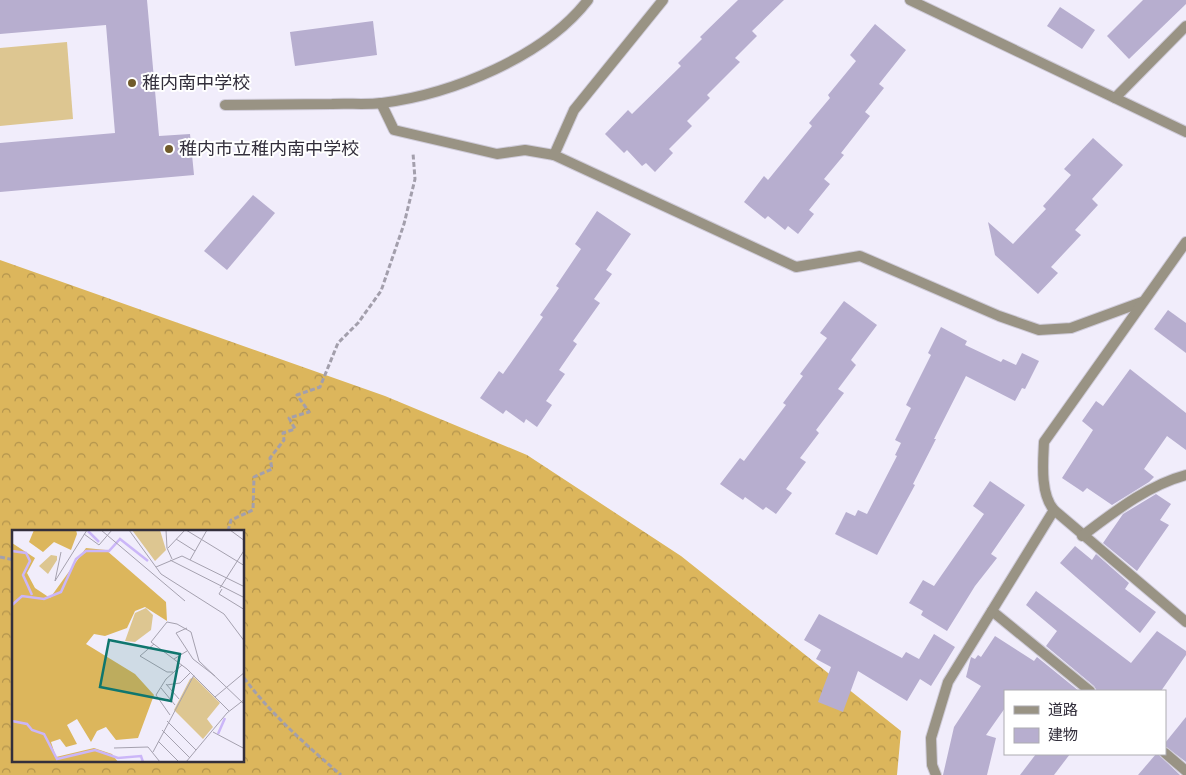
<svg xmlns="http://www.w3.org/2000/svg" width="1186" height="775" viewBox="0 0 1186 775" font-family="Montserrat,'Noto Sans JP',sans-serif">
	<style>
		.forest { fill: url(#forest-crowns); fill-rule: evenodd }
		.pitch { fill: #ddc691 }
		.building { fill: #b7aecf }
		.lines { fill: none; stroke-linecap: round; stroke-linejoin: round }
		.lane-casing { stroke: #cfcbd9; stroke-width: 12 }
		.street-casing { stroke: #cfcbd9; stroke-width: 12 }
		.path { stroke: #a39fac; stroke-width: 3; stroke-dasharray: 5 2.5; stroke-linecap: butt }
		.lane { stroke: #999384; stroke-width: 10 }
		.street { stroke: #999384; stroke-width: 10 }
		.poi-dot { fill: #705b2a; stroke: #fff; stroke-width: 2 }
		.labels { text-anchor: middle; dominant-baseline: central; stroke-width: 4; stroke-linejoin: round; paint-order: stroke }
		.poi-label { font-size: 18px; fill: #332f3c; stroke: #fff; text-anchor: start }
		.inset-river { fill: none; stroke: #cbb6f8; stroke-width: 2.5 }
		.inset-road { fill: none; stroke: #a5a1af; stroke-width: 1 }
		.view { fill: #0f766e; fill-opacity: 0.15; stroke: #0f766e; stroke-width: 2.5 }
		.inset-edge { fill: none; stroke: #332f3c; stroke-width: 2.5 }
	</style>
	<defs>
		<pattern id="forest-crowns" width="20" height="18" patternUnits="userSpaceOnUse" patternTransform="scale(1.25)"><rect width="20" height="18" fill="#dcb65c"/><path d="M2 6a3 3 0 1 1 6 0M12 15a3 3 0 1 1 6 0" fill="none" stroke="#b3944d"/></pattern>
	</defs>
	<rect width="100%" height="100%" fill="#f1edfb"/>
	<path class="forest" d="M 0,260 L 385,396 L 527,455 L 681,556 L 901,731 L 897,775 L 0,775 ZM 14,531 L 244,531 L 244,761 L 14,761 Z"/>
	<polygon class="pitch" points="67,42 73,119 0,126 0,48"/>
	<g class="building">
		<polygon points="0,0 147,0 159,136 190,134 194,175 0,192 0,143 115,133 106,25 0,34"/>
		<polygon points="738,0 784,0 752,31 757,36 735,58 740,62 707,95 710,98 687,121 692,126 669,149 673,153 655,172 646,163 642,166 627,150 624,153 605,134 628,110 632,114 681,66 678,63 702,39 700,37"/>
		<polygon points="1143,0 1186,0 1186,4 1129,59 1107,36"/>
		<polygon points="1060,7 1095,30 1082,49 1047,26"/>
		<polygon points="373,21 377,55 295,66 290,32"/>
		<polygon points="875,24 906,50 879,84 884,88 865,112 870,116 841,153 844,155 824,179 830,184 809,210 814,214 798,234 788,226 785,230 768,216 765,219 744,202 764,176 768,180 812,126 809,123 830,98 828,95 856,61 850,55"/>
		<polygon points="1093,138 1123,165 1092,199 1098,205 1075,230 1081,235 1051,267 1058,273 1038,294 995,255 988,222 1013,244 1046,209 1043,206 1071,175 1064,169"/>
		<polygon points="253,195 275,213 227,270 204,251"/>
		<polygon points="597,211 631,234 606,270 612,274 594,299 600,303 573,341 577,344 559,370 565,374 546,401 552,405 537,427 526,419 524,423 506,410 503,414 480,398 499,371 503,374 543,317 540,315 559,288 556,286 581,249 575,244"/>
		<polygon points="844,301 877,325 851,360 856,365 838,389 844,393 816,430 819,433 800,458 806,462 786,489 792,493 776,514 766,507 763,510 745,497 743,500 720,484 740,458 744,461 786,405 783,403 803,376 800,374 827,338 820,333"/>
		<polygon points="1168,310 1186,323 1186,353 1154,329"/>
		<polygon points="941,327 967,341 965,345 1001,362 1003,359 1016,365 1022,353 1039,361 1025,389 1022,388 1015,401 966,376 934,439 936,439 913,484 915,485 877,555 835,534 846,512 855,516 858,510 867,514 897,456 895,455 901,443 895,440 911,408 906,405 931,355 928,353"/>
		<polygon points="1130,369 1186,413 1186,450 1167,436 1144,469 1154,477 1149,482 1112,505 1087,488 1083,492 1062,478 1093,430 1082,421 1096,401 1103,406"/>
		<polygon points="990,481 1025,505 991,554 997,558 975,586 947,631 921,615 923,611 909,603 923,580 934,586 984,514 973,506"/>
		<polygon points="1156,494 1171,504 1160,520 1169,525 1137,571 1103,543 1123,514"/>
		<polygon points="1075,546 1092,560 1096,554 1129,583 1125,589 1156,612 1140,633 1060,563"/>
		<polygon points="1036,591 1131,663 1157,631 1186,651 1186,655 1161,691 1097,691 1094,686 1046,646 1057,631 1026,605"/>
		<polygon points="819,614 902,658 906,652 919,659 934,634 955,647 931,686 920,679 907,701 858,671 843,712 818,702 831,667 816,659 821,650 804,640"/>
		<polygon points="995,636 1034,661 1037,657 1079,691 1005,691 1005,708 986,735 996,738 987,775 943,775 954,727 981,686 966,677 971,657 975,659 978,655 981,657"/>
		<polygon points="1186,717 1186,762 1165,746 1165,743"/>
		<polygon points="1036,754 1070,754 1054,775 1020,775"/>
		<polygon points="1156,754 1158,754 1180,775 1138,775"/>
	</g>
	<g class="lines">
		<defs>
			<g id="lane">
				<polyline points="381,103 394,130 497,154 525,150 554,155"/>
				<path d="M 225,105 C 261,105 296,104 332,104 C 348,103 365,105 382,103 C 452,94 544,57 588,0"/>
			</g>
			<g id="street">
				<polyline points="663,0 574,110 554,155 796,267 860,256 999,316 1039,330 1071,328 1142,302"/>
				<polyline points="910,0 1186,132"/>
				<polyline points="1115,98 1186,26"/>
				<polyline points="1054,510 1186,622"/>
				<path d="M 1082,536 C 1114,512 1148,485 1186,475"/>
				<polyline points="992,611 1090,691"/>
				<polyline points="1165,753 1186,771"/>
				<path d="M 936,775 L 932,765 L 931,738 L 948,682 L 1054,510 C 1040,494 1043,462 1044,442 L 1186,242"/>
			</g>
		</defs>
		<use href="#lane" class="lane-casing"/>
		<use href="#street" class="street-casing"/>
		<g class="path">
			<polyline points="228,531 231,520 253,510 254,477 272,469 270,458 284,440 283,433 295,429 289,418 309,412 297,395 320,387 338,343 358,323 381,291 404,224 415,179 413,153"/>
			<polyline points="0,557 14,560"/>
			<path d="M 244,678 C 271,714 306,745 341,775"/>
		</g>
		<use href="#lane" class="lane"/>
		<use href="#street" class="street"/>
	</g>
	<g class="poi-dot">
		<circle cx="132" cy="83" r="5"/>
		<circle cx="169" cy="149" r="5"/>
	</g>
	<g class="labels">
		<g class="poi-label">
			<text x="142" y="83">稚内南中学校</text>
			<text x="179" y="149">稚内市立稚内南中学校</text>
		</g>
	</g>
	<g transform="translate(12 530)">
		<rect width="232" height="232" fill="#f1edfb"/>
		<path d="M 120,0 L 148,0 L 154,20 L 143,31 ZM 182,147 L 208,173 L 195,189 L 201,197 L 191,209 L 162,180 L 178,149 Z" fill="#ddc691"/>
		<path d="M 22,0 L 64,0 L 65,4 L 59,20 L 42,12 L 31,22 L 17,12 ZM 0,13 L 23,28 L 15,43 L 23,58 L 38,68 L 74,18 L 94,20 L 154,72 L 155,91 L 133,77 L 123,81 L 115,98 L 93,106 L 82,104 L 74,114 L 123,144 L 142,165 L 126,208 L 104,210 L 94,197 L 85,201 L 79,212 L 65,189 L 55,195 L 65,214 L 54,217 L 48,209 L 39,212 L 44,227 L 82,218 L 100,224 L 106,232 L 0,232 Z" fill="#dcb65c"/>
		<path d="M 39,25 L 45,26 L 45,30 L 36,44 L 27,36 ZM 134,78 L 141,85 L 139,100 L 123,112 L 113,111 L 123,83 Z" fill="#ddc691"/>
		<path class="inset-river" d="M 76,1 L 87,12M 0,21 L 14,23 L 18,31 L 11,45 L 20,65M 0,75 L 10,66 L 32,69 L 49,62 L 64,29 L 74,21 L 97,21 L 108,9 L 136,31M 0,191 L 15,194 L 20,200 L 32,204 L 45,229 L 83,220 L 106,228 L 129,226 L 131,232M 206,204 L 213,188"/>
		<path class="inset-road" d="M 89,0 L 173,71M 117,0 L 149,44 L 212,84 L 233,112M 154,0 L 155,18 L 160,29M 174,0 L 233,36M 218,0 L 233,11M 72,4 L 87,15 L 100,0M 164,9 L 183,21M 156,18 L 173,0M 158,30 L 233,68M 178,30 L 195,0M 144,37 L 170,26 L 233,57M 43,51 L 75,0M 43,51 L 49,22M 208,58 L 233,19M 210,59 L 207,64 L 233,80M 175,98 L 164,103 L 181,129 L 203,146M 142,114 L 128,126 L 155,142 L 161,142M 162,129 L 175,121M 154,154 L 167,169M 155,155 L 168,153 L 179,142M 149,158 L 163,175M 203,167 L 233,142M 217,181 L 175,139 L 139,112 L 155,92 L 165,94 L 179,102 L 187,131 L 233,175M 158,185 L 144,165 L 154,149 L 170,135M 155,191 L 184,220M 150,200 L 178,228M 201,202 L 233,219M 146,211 L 167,232M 102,218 L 136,217 L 148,232M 141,222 L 182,145M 174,232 L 215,183 L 233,169"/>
		<path class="view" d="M 97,110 L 168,124 L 159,171 L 88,157 Z"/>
		<rect width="232" height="232" class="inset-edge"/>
	</g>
	<rect x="1004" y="690" width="162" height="65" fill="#ffffff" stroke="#adacb1"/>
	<rect x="1014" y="706" width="25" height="8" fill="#999384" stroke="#adacb1"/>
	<text x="1048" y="715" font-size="15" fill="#332f3c">道路</text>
	<rect x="1014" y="728" width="25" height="15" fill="#b7aecf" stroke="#adacb1"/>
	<text x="1048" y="740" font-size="15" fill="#332f3c">建物</text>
</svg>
